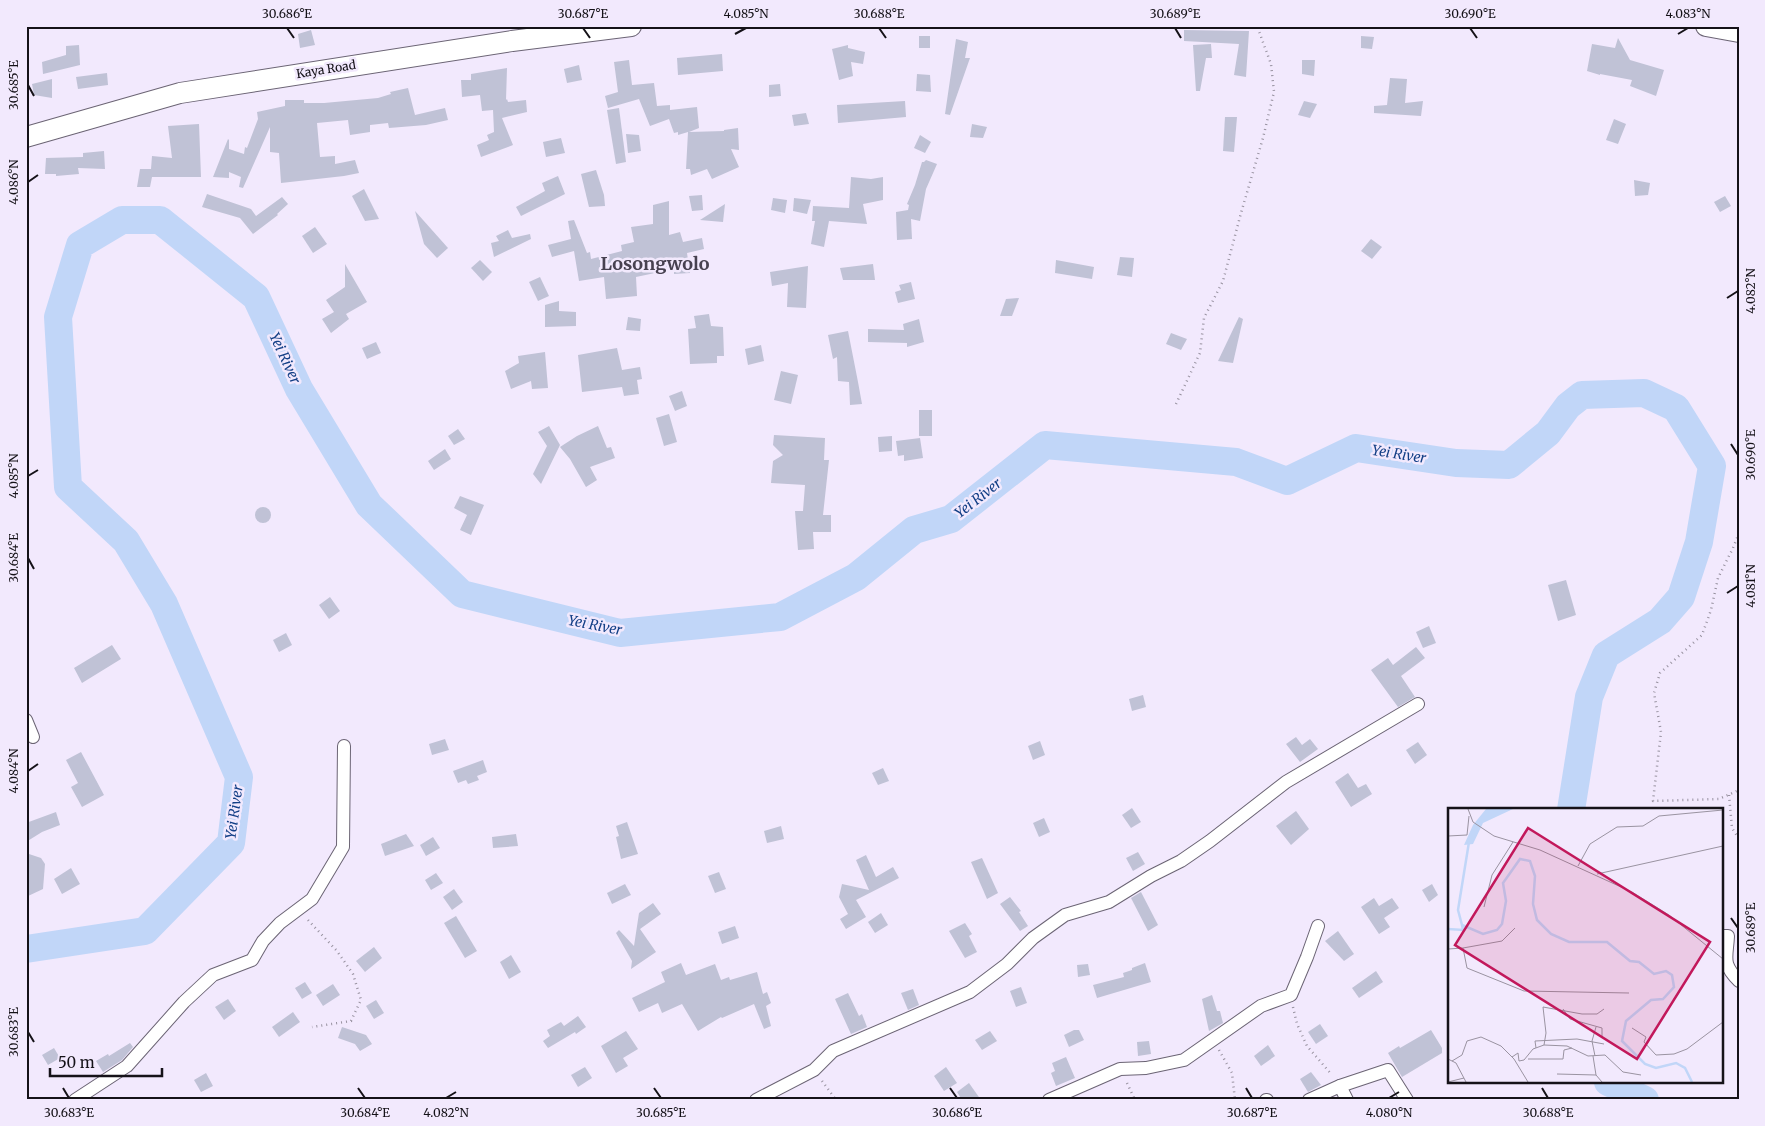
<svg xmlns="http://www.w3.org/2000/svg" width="1765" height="1126" viewBox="0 0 1765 1126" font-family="Merriweather,serif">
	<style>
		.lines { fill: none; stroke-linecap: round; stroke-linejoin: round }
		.river { stroke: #c1d6f8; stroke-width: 28 }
		.building { fill: #c0c2d6 }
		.minor-casing { stroke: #6b6474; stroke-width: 14 }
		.primary-casing { stroke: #6b6474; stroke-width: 22 }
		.path { stroke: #9892a0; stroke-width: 2.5; stroke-dasharray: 1 4; stroke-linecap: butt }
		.minor { stroke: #fff; stroke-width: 12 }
		.primary { stroke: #fff; stroke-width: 20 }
		.ticks { fill: none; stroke: #151218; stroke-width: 2 }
		.labels { text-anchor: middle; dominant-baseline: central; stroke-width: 5; stroke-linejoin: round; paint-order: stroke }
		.street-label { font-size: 12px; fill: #151218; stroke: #f2e9fd }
		.water-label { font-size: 14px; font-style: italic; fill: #133f86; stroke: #f2e9fd }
		.district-label { font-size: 18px; font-weight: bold; fill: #474150; stroke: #f2e9fd }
		.inset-river { fill: none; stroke: #c1d6f8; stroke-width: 2.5 }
		.inset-road { fill: none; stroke: #9a93a1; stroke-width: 1 }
		.view { fill: #c2185b; fill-opacity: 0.15; stroke: #c2185b; stroke-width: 2.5 }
		.inset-edge { fill: none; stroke: #151218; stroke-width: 2.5 }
		.neatline { fill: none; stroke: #151218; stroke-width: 2 }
		.ticks-label { font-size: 12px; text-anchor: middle; fill: #151218 }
	</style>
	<rect width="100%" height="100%" fill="#f2e9fd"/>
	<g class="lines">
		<g class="river">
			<polyline points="26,949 145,931 231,843 239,777 164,604 126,541 68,487 58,317 80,245 122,220 160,220 256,297 299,389 369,505 462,594 620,633 780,617 856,577 914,530 951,519 1045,445 1236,462 1287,481 1356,448 1456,463 1509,465 1548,433 1568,406 1582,395 1644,393 1676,408 1712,466 1699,542 1681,597 1660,621 1606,655 1589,697 1571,810"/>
			<polyline points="1608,1082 1645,1100"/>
		</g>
	</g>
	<g class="building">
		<polygon points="311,30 315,45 300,48 298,34"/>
		<polygon points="1184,30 1249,31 1246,77 1234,75 1239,44 1184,41"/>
		<rect x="919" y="36" width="11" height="12"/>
		<polygon points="1361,36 1374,37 1372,49 1361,48"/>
		<polygon points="1618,38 1630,60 1664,70 1656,96 1630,86 1632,80 1600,74 1600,75 1587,71 1592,44 1615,48"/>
		<polygon points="956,39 968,42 965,58 970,58 950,115 945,114"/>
		<polygon points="1211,44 1212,58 1206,58 1200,91 1196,91 1193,45"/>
		<polygon points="79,45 80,65 43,74 42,62 66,55 66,46"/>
		<polygon points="848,45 848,48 865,52 863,64 851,62 853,76 839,80 832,49"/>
		<polygon points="722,54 723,71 678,75 677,58"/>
		<polygon points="629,60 632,85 654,83 657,106 670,105 670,110 697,107 699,128 689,132 724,131 724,130 738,128 739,150 731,149 739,167 712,179 707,169 691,175 690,169 686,169 688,132 678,135 678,132 674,133 669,119 650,126 639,99 608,108 605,96 618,92 614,62"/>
		<polygon points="1302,60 1315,60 1314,76 1302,74"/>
		<polygon points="579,65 582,80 567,83 564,69"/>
		<polygon points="507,68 506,100 507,99 508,102 526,100 527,112 502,118 513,145 481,157 477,145 489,140 487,135 494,132 493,110 482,111 480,95 462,97 461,80 471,80 471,74"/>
		<polygon points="107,73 108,85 78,89 76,77"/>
		<polygon points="917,74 930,75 931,92 916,91"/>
		<polygon points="1390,78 1407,79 1405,103 1423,101 1421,116 1374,113 1374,106 1387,105"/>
		<polygon points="52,79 52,98 34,95 32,84"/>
		<polygon points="780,84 781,96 769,97 769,85"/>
		<polygon points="408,88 415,115 445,108 448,120 426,125 389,128 388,123 370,125 370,132 350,135 348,120 317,123 320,157 335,156 335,164 355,160 359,173 344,176 281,183 279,153 270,152 270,127 243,188 239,187 241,177 229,172 229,178 213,177 228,139 229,140 229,149 244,154 245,147 247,148 258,119 257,112 285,106 285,100 304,100 304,103 324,103 378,98 391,94 390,92"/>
		<polygon points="905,101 906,117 838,123 837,105"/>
		<polygon points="1304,101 1317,104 1310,118 1298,115"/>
		<polygon points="619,108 626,162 616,164 607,110"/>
		<polygon points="806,113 809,124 794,126 792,115"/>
		<polygon points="1225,117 1237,117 1234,152 1223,151"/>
		<polygon points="1614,119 1626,124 1618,144 1606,140"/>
		<polygon points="199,124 201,177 152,177 150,187 137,187 140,169 151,169 152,156 172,158 168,126"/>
		<polygon points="972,124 987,127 983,138 970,137"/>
		<polygon points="626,134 639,135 641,151 628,153"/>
		<polygon points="920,135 931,142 925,153 914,148"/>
		<polygon points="561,138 565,153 546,157 543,142"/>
		<polygon points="104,151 105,169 78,168 79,174 56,176 56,174 45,174 46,158 83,157 83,153"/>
		<polygon points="926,160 937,164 926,189 920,221 911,219 912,239 897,240 896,212 908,210 909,205 907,204 915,185 922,162 924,162"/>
		<polygon points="596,170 604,195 605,206 589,207 581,174"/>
		<polygon points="558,176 565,194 521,216 516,207 545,191 542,183"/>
		<polygon points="851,177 871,179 883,177 883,200 863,204 867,224 829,221 824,247 811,244 815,221 812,221 813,206 849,208"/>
		<polygon points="1634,180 1650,183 1648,195 1635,196"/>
		<polygon points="364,189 379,219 365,221 352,196"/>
		<polygon points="207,194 251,209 256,216 282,197 288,204 277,214 278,215 253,234 240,218 202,207"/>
		<polygon points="702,195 703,210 692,211 689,196"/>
		<polygon points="1725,196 1731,206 1720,212 1714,202"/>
		<polygon points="773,198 787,200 785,213 771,210"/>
		<polygon points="794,198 811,200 807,214 793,211"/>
		<polygon points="669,201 669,235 680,232 683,242 702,238 704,249 687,253 690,273 674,274 674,269 636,277 637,296 606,299 604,277 579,281 574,251 552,257 548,245 571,239 568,221 574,220 587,253 590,252 591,259 622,251 621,245 634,242 631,227 653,224 653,205"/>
		<polygon points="725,204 723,222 700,220"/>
		<polygon points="415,211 448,248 437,258 424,244"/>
		<polygon points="315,227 327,244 313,253 302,236"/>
		<polygon points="508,230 512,238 530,234 531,239 494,257 491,243 499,241 496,236"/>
		<polygon points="1371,239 1382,247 1372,259 1361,251"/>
		<polygon points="1120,257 1134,258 1132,277 1117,275"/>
		<polygon points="480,260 492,272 483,281 471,268"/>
		<polygon points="1056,260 1094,267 1092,279 1055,273"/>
		<polygon points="345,264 367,302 346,314 349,319 331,333 322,319 334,312 326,300 345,287"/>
		<polygon points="873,264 875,280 843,280 840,268"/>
		<polygon points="808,266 806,308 787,307 788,283 772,286 770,272"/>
		<polygon points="540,277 549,296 538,301 529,282"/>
		<polygon points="911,282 915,299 898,303 895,292 901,290 899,285"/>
		<polygon points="1019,298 1012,316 1000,316 1006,299"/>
		<polygon points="559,301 559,311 576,312 576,326 545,327 545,305"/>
		<polygon points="709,314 711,326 723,327 724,356 717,356 717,363 690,364 688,329 696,328 694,316"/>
		<polygon points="628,317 641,319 640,331 626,330"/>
		<polygon points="1239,317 1243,319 1233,363 1218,361"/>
		<polygon points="919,319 924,342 907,347 907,343 868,342 868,329 904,330 903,324"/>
		<polygon points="848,331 858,382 862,404 850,405 849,382 838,381 837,357 833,359 828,335"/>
		<polygon points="1171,333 1187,339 1181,350 1166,344"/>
		<polygon points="376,342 381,353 367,359 362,348"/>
		<polygon points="761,345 764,361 748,365 745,349"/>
		<polygon points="617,348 622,370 640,367 642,379 637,380 639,394 624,396 622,387 582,392 578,355"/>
		<polygon points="545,352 548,388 532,389 531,381 511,389 505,371 519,363 518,356"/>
		<polygon points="781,371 798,375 791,404 774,400"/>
		<polygon points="682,391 687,406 675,411 669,396"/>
		<rect x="919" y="410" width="13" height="26"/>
		<polygon points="669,414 677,442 664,446 656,418"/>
		<polygon points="549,426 560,445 541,484 533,474 547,446 538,432"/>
		<polygon points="598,426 607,448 611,447 615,458 590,467 597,480 586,487 570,459 560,447 577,436"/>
		<polygon points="458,429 465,439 454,445 448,436"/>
		<polygon points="774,435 825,438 824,460 829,460 823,515 831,515 831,532 813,532 814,549 798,550 795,511 803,511 805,485 771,483 773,461 783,455 773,445"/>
		<polygon points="892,436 892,451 879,452 878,437"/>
		<polygon points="920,438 923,458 904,461 904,455 898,456 896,441"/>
		<polygon points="445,449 451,459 434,470 428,461"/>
		<polygon points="460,496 484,505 471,535 460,530 467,515 454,508"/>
		<circle cx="263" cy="515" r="8"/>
		<polygon points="1566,580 1576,615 1558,621 1548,585"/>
		<polygon points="330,597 340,611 329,619 319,605"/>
		<polygon points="1429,626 1436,643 1423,648 1416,632"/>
		<polygon points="286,633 292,645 279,652 273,640"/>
		<polygon points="112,645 121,659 82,683 74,668"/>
		<polygon points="1416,647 1425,658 1401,676 1415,697 1398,707 1371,670 1388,658 1393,665"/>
		<polygon points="1143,695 1146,707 1132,711 1129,699"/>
		<polygon points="1296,737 1302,745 1310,739 1318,749 1300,762 1286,744"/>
		<polygon points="445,739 449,750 432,755 429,744"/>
		<polygon points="1040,741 1045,755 1033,760 1028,746"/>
		<polygon points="1418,742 1427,755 1415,764 1406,750"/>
		<polygon points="81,752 104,795 82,807 71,787 78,783 66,760"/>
		<polygon points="483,760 487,772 477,776 479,780 468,784 466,780 458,783 453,771"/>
		<polygon points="883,768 889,781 878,785 872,773"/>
		<polygon points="1348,773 1358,788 1366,784 1372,794 1351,807 1335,782"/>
		<polygon points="1132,808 1141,822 1131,828 1122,815"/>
		<polygon points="1296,811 1309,829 1291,845 1276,826"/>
		<polygon points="56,812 60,825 42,832 26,842 26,823"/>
		<polygon points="1044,818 1050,832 1039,837 1033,823"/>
		<polygon points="627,822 638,854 621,859 616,837 619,836 616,826"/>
		<polygon points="781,826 784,839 767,843 764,831"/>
		<polygon points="406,834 414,846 385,856 381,844"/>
		<polygon points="516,834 518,846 493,848 492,837"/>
		<polygon points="433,837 440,848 426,856 420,845"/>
		<polygon points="1138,852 1145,864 1133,871 1126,858"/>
		<polygon points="26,853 41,858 45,864 43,889 26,897"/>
		<polygon points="866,855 876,877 893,867 899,878 856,900 866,917 846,929 840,919 848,914 839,897 842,884 869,890 856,860"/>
		<polygon points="982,858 998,893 987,899 971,862"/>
		<polygon points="71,868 80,884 62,894 54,879"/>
		<polygon points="719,872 726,889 715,893 708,876"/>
		<polygon points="436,873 443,883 431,890 425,880"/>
		<polygon points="625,884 631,895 612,904 607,893"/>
		<polygon points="1432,884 1438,895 1429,902 1422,890"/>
		<polygon points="454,889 463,902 452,910 443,897"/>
		<polygon points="1141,892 1158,925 1148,931 1131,898"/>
		<polygon points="1010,897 1021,911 1019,912 1028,926 1020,931 1000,904"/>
		<polygon points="1374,898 1379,906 1392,898 1399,908 1384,918 1390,927 1379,934 1361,907"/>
		<polygon points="653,903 661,914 640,929 656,952 631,969 632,961 616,933 619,930 634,946 639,913"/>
		<polygon points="881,913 888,925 875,933 868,922"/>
		<polygon points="456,916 477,951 465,958 444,923"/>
		<polygon points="965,923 972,934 969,936 977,952 965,958 949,931"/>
		<polygon points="735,926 739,938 722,944 718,932"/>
		<polygon points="1338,931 1354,954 1344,961 1325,941"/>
		<polygon points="374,947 382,958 365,972 356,961"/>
		<polygon points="511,955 521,972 509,979 500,962"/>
		<polygon points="681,963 686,975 715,964 721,980 729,977 730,980 757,972 763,994 767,992 771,1003 766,1006 771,1026 764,1029 754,1004 722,1018 721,1017 698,1031 682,1004 662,1013 658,1003 639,1012 632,998 665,982 661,972"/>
		<polygon points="1145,963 1151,982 1097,998 1093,985 1124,977 1123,973 1132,970 1132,968"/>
		<polygon points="1088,964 1090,975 1078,977 1077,965"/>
		<polygon points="1376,971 1383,982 1359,998 1352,988"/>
		<polygon points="305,982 312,993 302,999 295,988"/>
		<polygon points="333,984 340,995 323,1006 316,995"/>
		<polygon points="1021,987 1027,1003 1016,1007 1010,991"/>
		<polygon points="913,989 919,1005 908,1010 901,993"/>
		<polygon points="848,993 859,1016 862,1014 867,1027 851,1034 835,999"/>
		<polygon points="1212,995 1217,1011 1220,1011 1223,1023 1209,1031 1202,999"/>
		<polygon points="228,999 236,1011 224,1020 215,1007"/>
		<polygon points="376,1000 384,1013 374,1019 366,1006"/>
		<polygon points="293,1012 300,1022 279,1037 272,1027"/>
		<polygon points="578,1016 586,1027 576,1034 575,1032 548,1048 543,1041 550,1036 547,1030 561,1022 564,1026"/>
		<polygon points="1320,1024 1328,1036 1316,1044 1308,1032"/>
		<polygon points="342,1027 366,1035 372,1044 360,1051 355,1044 338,1038"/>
		<polygon points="1074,1030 1079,1030 1084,1040 1069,1047 1064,1035"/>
		<polygon points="1431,1030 1442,1048 1442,1053 1402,1077 1388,1053 1399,1046 1400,1048"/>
		<polygon points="626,1031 638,1049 623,1058 628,1066 616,1073 601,1046"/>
		<polygon points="990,1031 997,1041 982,1050 975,1040"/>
		<polygon points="1149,1041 1151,1054 1138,1056 1137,1042"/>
		<polygon points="130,1043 133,1047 122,1060 103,1072 96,1061 108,1054 109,1056"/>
		<polygon points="1268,1045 1275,1056 1261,1066 1254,1056"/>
		<polygon points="54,1048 60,1058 48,1065 42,1055"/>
		<polygon points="1066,1057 1075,1078 1056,1086 1051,1073 1055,1071 1052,1063"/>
		<polygon points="585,1067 592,1078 578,1087 571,1075"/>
		<polygon points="946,1067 957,1083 944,1091 934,1076"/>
		<polygon points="1311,1072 1321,1085 1308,1092 1300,1079"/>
		<polygon points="206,1073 213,1086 201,1092 194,1080"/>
		<polygon points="969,1083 981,1100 962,1100 957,1092"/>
	</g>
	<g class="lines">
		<defs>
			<g id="minor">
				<polyline points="26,720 33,737"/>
				<path d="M 1721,936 L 1728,936 C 1727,958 1721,963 1739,981"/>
				<polyline points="1340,1086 1347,1100"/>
				<polyline points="75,1100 127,1066 184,1002 213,975 252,960 263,941 280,923 312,899 343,847 344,746"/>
				<polyline points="756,1100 814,1070 833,1051 970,992 1007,964 1033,938 1065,915 1109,902 1151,876 1181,861 1210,841 1286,782 1418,704"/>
				<polyline points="1049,1100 1120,1069 1146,1068 1184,1060 1261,1006 1291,995 1307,957 1318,926"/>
				<polyline points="1266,1100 1267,1100"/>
				<polyline points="1309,1100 1340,1086 1388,1070 1407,1100"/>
			</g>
			<g id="primary">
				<polyline points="1706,26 1739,32"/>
				<polyline points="26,137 180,93 512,41 631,26"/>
			</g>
		</defs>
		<use href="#minor" class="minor-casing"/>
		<use href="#primary" class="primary-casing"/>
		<g class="path">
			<polyline points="1176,404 1200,353 1204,318 1223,281 1241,213 1263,138 1274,92 1271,64 1257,26"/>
			<polyline points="1739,533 1733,548 1718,578 1711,610 1702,635 1660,673 1654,693 1661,732 1653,801 1719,799 1739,790"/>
			<polyline points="1729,795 1732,828 1739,839"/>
			<polyline points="308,920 337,951 353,974 361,1000 351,1021 312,1027"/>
			<polyline points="1293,1007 1297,1024 1307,1046 1332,1075"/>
			<polyline points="1219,1050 1232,1073 1235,1100"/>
			<polyline points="822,1081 836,1100"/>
			<polyline points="1127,1083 1135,1100"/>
		</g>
		<use href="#minor" class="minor"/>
		<use href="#primary" class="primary"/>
	</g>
	<path class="ticks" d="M 287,28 L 294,38M 583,28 L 590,38M 879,28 L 886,38M 1175,28 L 1181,38M 1470,28 L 1477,38M 735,34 L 746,28M 1678,34 L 1688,28M 28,85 L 34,96M 28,182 L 38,175M 1727,298 L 1738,291M 1731,444 L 1738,455M 28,476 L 38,470M 28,558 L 34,569M 1727,593 L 1738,586M 28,771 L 38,764M 1731,918 L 1738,928M 28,1032 L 34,1042M 63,1088 L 69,1098M 358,1088 L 365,1098M 654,1088 L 661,1098M 950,1088 L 957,1098M 1246,1088 L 1252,1098M 1542,1088 L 1548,1098M 446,1098 L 456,1092M 1389,1098 L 1399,1092"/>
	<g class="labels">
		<g class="street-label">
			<text transform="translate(326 69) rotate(-9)">Kaya Road</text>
		</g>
		<g class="water-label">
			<text transform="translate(285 358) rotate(65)">Yei River</text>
			<text transform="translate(1399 454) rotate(9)">Yei River</text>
			<text transform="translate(978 498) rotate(-38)">Yei River</text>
			<text transform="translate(595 625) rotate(11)">Yei River</text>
			<text transform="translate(234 812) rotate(-82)">Yei River</text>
		</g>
		<g class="district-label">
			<text x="655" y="263">Losongwolo</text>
		</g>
	</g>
	<g transform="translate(1448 808)">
		<rect width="275" height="275" fill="#f2e9fd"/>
		<path d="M 38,1 L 65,1 L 35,15 L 25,36 L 16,37 L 25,17 Z" fill="#c1d6f8"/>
		<path class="inset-river" d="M 21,34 L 10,102 L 14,117 L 35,126 L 49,122 L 54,116 L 58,93 L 55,75 L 72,51 L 82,53 L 87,68 L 85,96 L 89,112 L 103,126 L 121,134 L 159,134 L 182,153 L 191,154 L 206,166 L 218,163 L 224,167 L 226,179 L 215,191 L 203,192 L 178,213 L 174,233 L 197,256 L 208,260 L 228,255 L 237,260 L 244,274M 0,121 L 15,122 L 14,117"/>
		<path class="inset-road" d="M 20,1 L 25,14 L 46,28 L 92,42 L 184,84 L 221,107 L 275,151M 0,28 L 19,27 L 21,8M 130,58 L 142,36 L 169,19 L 195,18 L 211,8 L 275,2M 149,66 L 275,38M 36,99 L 44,67 L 65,34M 15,140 L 54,133 L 67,120M 0,141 L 15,140 L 19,160 L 76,183 L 181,185M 115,201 L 122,211 L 154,220 L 154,229M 184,220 L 198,229 L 196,234 L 208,247 L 226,246 L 239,241 L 275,214M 96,237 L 98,225 L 95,199 L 134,206 L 149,206 L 156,201M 88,240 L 87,233 L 129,231 L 156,236M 145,248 L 148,267 L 154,274M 147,248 L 144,233 L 148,219M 64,249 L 70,245 L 71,253 L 76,252 L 85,241 L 96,237 L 119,238 L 140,248 L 157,247 L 175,264 L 193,267M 0,251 L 8,255 L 18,274M 80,251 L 115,251 L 116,242 L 124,240M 4,253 L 14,247 L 19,233 L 33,229 L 53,238 L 66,251 L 80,274M 109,266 L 148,267M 0,274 L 16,270"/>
		<path class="view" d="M 80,20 L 262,134 L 189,251 L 7,137 Z"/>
		<rect width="275" height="275" class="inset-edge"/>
	</g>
	<rect width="1765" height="1126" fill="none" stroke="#f2e9fd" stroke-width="55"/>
	<path d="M50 1068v8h112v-8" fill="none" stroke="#151218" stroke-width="2.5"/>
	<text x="58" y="1068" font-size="15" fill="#151218" stroke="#f2e9fd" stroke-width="4" paint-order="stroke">50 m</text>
	<rect x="28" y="28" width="1710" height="1070" class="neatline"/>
	<g class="ticks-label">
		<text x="287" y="18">30.686°E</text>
		<text x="583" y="18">30.687°E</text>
		<text x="746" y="18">4.085°N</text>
		<text x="879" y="18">30.688°E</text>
		<text x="1175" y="18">30.689°E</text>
		<text x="1470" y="18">30.690°E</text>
		<text x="1688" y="18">4.083°N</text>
		<text transform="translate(14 85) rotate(-90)" y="4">30.685°E</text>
		<text transform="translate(14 182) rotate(-90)" y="4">4.086°N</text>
		<text transform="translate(1751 291) rotate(-90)" y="4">4.082°N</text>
		<text transform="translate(1751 455) rotate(-90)" y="4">30.690°E</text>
		<text transform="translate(14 476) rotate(-90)" y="4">4.085°N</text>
		<text transform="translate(14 558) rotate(-90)" y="4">30.684°E</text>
		<text transform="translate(1751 586) rotate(-90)" y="4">4.081°N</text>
		<text transform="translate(14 771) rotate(-90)" y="4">4.084°N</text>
		<text transform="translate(1751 928) rotate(-90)" y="4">30.689°E</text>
		<text transform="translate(14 1032) rotate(-90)" y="4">30.683°E</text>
		<text x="69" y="1117">30.683°E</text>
		<text x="365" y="1117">30.684°E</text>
		<text x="446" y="1117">4.082°N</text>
		<text x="661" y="1117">30.685°E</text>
		<text x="957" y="1117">30.686°E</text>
		<text x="1252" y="1117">30.687°E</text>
		<text x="1389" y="1117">4.080°N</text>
		<text x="1548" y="1117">30.688°E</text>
	</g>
</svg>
